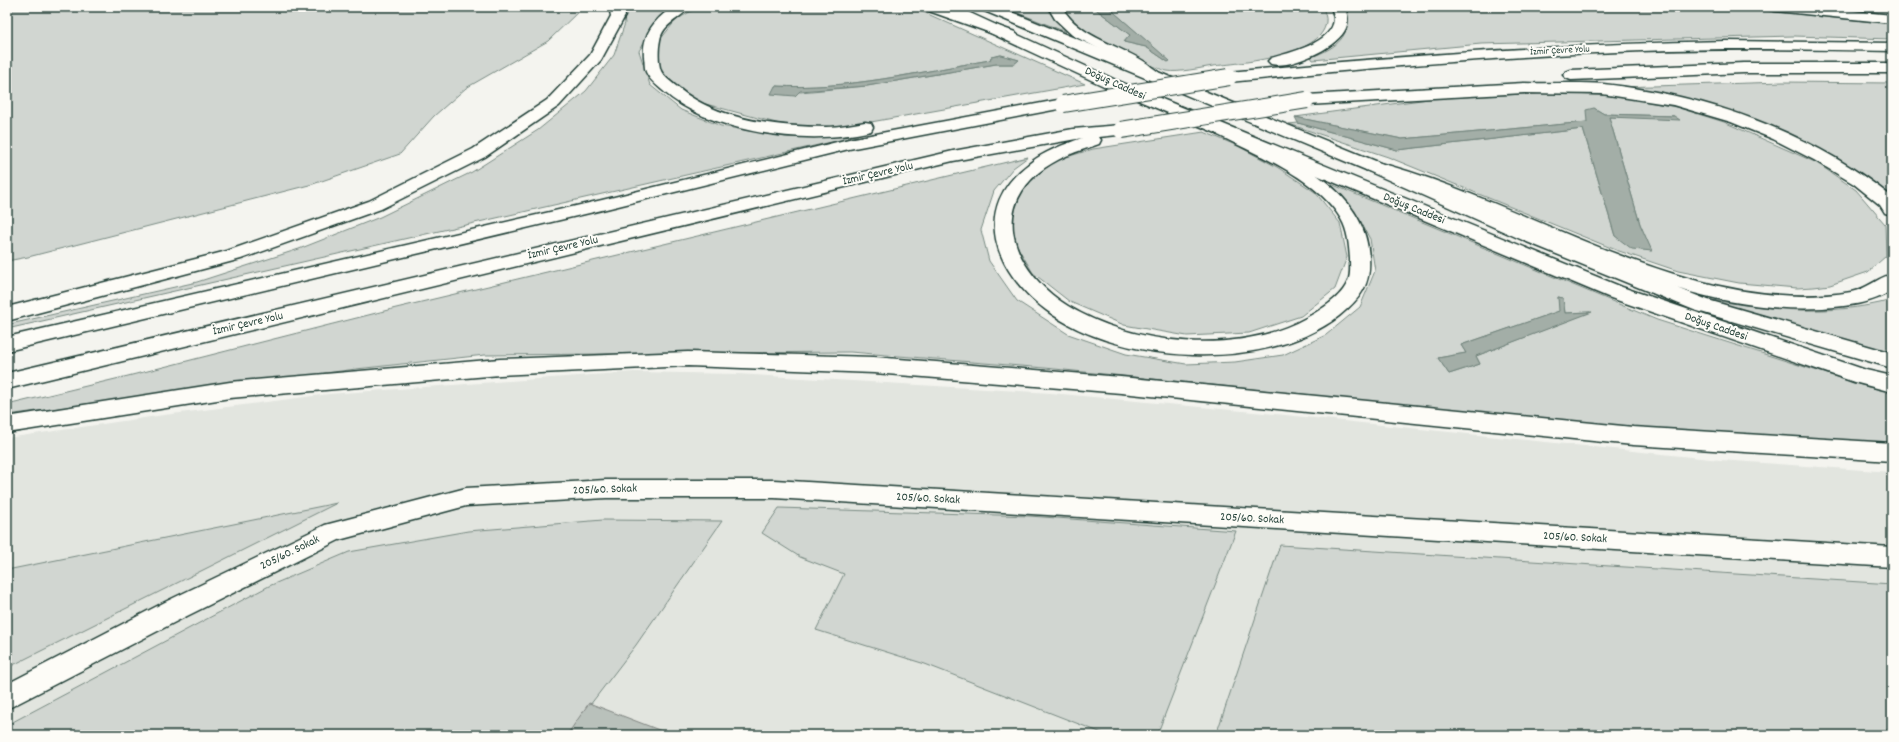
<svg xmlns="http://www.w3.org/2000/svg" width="1899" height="742" viewBox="0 0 1899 742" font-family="Dekko,sans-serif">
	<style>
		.built { fill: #e2e5df }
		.green { fill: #d1d6d1; stroke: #788a82; fill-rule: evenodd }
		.water { fill: #a3aea7; stroke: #6e8179 }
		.building { fill: #b9c1bb; stroke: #828783 }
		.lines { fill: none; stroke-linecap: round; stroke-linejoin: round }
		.minor-casing { stroke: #1f3d34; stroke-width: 3 }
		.primary-casing { stroke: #1f3d34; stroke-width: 3 }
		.motorway-casing { stroke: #1f3d34; stroke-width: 3 }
		.minor { fill: #fdfcf7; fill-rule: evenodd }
		.primary { fill: #fdfcf7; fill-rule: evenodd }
		.motorway { fill: #fdfcf7; fill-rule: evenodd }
		.motorway-bridge-casing { stroke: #1f3d34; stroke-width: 18; stroke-linecap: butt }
		.motorway-bridge { stroke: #fdfcf7; stroke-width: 16 }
		.labels { text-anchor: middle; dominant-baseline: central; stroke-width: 4; stroke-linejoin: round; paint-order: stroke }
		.far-street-label { font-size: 10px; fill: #1f3d34; stroke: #fdfcf7 }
		.street-label { font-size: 12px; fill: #1f3d34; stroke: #fdfcf7 }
	</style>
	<rect width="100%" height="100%" fill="#f4f4ef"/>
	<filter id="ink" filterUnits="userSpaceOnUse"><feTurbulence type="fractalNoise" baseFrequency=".025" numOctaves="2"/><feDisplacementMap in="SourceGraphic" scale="8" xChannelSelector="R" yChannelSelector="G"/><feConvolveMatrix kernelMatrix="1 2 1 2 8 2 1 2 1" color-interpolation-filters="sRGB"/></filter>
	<g filter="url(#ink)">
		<polygon class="built" points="633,372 738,374 1051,393 1285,415 1720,460 1892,472 1892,735 7,735 7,438 164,415 329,394"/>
		<g class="green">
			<polygon points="7,7 580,7 581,9 548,41 466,88 434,116 400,154 313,184 28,257 7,261"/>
			<polygon points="621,7 678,7 655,22 639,51 650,85 681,110 721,126 785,137 858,136 7,329 10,324 197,282 299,249 380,217 472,172 538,130 586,91 614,55 625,23"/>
			<path d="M 698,7 L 912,7 L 1085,84 L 854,125 L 811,127 L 780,124 L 702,103 L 671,85 L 656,63 L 659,41 L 676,20 ZM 1001,55 L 1019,60 L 1014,64 L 996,64 L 867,86 L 800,92 L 775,86 C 847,90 919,72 990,60 L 991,57 Z"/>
			<polygon points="1003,7 1045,7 1066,32"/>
			<path d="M 1063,7 L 1093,7 L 1130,35 L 1124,42 L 1146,47 L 1168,62 L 1169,61 L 1108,7 L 1323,7 C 1324,11 1327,18 1326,22 C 1322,57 1239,63 1213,66 C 1201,68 1178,73 1167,71 C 1154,69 1080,30 1071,20 C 1068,17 1065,11 1063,7 Z"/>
			<path d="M 1343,7 L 1732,7 L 1892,24 L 1892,39 L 1794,36 L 1481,44 L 1313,60 L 1311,57 C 1328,51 1347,42 1347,22 C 1347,16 1347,12 1343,7 Z"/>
			<polygon points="1783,82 1892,83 1892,203 1750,121 1620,87"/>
			<polygon points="1548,93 1617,96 1676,107 1724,122 1817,163 1856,190 1885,224 1886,256 1868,272 1830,285 1814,287 1797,288 1739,283 1678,271 1616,250 1388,157 1289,124 1298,123 1397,150 1583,129 1615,236 1651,251 1640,224 1609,117 1674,116 1604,114 1594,108 1588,122 1402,139 1295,117 1436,98"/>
			<polygon points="1204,132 1238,146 1277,167 1315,192 1340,223 1347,257 1335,289 1301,316 1249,333 1187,336 1124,325 1070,302 1033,273 1014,241 1012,210 1026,182 1053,161 1093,149"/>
			<path d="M 1028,157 L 1013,168 L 994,191 L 981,230 L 989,261 L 1017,301 L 1068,334 L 1126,354 L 1186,364 L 1235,362 L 1283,355 L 1326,335 L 1360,307 L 1375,271 L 1370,239 L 1356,213 L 1331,184 L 1657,320 L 1868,387 L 1892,392 L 1892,445 L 1665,431 L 1045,368 L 850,352 L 485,355 L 356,369 L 7,415 L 7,405 L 128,376 L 392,309 ZM 1558,297 L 1563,298 L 1565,313 L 1590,312 L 1476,356 L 1480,364 L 1449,374 L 1438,358 L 1466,353 L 1461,345 L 1560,311 Z"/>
			<path d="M 1706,299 C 1771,310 1828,317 1892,300 L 1892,352 L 1747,315 Z"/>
			<polygon points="337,503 7,668 7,570"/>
			<polygon points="779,508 1029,516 1236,531 1157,735 1107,735 925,664 816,630 844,574 800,557 762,533"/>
			<polygon points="603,520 722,521 636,645 567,735 7,735 7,725 269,586 349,552 468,531"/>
			<polygon points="1280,545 1892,584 1892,735 1216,735"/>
		</g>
		<g class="water">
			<polygon points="1093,7 1108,7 1170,61 1168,62 1146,47 1124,42 1130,35"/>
			<path d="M 1001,55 L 1019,60 L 1014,64 L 996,64 L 867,86 L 800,91 L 795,96 L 771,94 L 775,86 C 847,90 919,72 990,60 L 991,57 Z"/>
			<polygon points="1594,108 1604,114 1674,116 1680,120 1609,117 1640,224 1652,251 1632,249 1615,236 1583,129 1397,150 1298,123 1295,117 1402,139 1587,122 1586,110"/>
			<polygon points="1558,297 1563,298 1565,313 1592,312 1476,356 1480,364 1449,374 1438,358 1466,353 1461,345 1559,311"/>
		</g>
		<polygon class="building" points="589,703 672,735 567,735"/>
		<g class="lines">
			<defs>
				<polygon id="minor" points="606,480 774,480 1892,547 1892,567 774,498 606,498 466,506 339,540 183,618 7,709 7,684 165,602 325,525 466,488"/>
				<g id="primary">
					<polygon points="939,7 957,7 1118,81 1622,287 1866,370 1892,376 1892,392 1854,382 1608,297 1106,87 941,10"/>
					<polygon points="980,7 999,7 1378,162 1541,234 1708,300 1892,353 1892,368 1694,310 1527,242 1366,170 982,10"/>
				</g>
				<g id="motorway">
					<polygon points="609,7 623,7 625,16 601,60 559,106 485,157 381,209 241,259 7,321 7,307 227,251 369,201 473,149 547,100 590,55 611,16"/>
					<path d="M 673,7 L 689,7 C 680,20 663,23 660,40 C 658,49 658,63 661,71 C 664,77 671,82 676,86 C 715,120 776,127 826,127 C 839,127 852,124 865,122 L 871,123 L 873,127 L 871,131 C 809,146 710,134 662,90 C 656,85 649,79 646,72 C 644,67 645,62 644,57 C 642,34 655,19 673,7 Z"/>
					<polygon points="924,7 944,7 1015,32 1017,35 1015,38 1005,38 926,10"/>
					<path d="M 1048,7 L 1062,7 C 1079,38 1121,45 1148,64 C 1152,68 1157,70 1160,74 L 1157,77 L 1152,79 L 1147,77 L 1127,63 L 1072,35 L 1055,19 Z"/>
					<path d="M 1331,7 L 1345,7 C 1347,15 1349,20 1346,28 C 1338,48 1290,69 1271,64 L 1268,61 L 1271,58 C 1289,53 1333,43 1334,19 C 1334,15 1332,11 1331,7 Z"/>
					<polygon points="1768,7 1816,7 1892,15 1892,23 1775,11 1770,10"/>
					<path d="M 1726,41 L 1892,43 L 1892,51 C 1809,49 1725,48 1642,51 C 1504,56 1366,68 1229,82 L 1224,80 L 1221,77 L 1224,74 L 1229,72 C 1395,56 1560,44 1726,41 Z"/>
					<polygon points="1744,63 1892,63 1892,73 1744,73 1571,80 1566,78 1563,75 1566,72 1571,70"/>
					<path d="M 1524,83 C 1550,84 1577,82 1603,84 C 1706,95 1810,131 1892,197 L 1892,215 L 1885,213 L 1880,205 L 1854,184 L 1814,160 L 1773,139 L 1731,122 L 1673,105 L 1602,94 L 1524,93 L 1307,105 L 1301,103 L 1299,100 L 1301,97 L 1307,95 Z"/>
					<polygon points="1063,99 1069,101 1071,104 1069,107 849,149 602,210 7,351 7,337 602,200 849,139"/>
					<path d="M 1121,125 L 1127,126 L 1129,130 L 1127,134 L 1099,137 L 1101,140 L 1099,144 C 1078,151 1056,158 1038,173 C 987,217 1021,277 1068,306 C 1134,346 1238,356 1306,318 C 1321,310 1342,297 1348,281 C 1351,275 1350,266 1350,259 C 1349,245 1348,231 1341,219 C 1318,179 1258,155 1218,135 L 1216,131 L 1218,127 L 1224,126 C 1238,130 1252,139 1265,145 C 1311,168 1366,199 1369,257 C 1371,285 1361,298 1339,316 C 1266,373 1119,365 1046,310 C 995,272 969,208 1030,163 C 1045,151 1063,145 1082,138 L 953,161 L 7,389 L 7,373 L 953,151 L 1073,129 Z"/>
					<path d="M 1372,161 C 1526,199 1689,319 1851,292 C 1867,289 1877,278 1892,274 L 1892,290 C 1872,304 1847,306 1823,308 C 1690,315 1569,245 1449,197 C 1422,186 1394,178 1366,170 L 1363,166 L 1366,162 Z"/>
					<polygon points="688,352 874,357 1121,377 1633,427 1892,443 1892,461 1633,445 1121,393 874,373 688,366 500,375 230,398 7,433 7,417 230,382 500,359"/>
				</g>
			</defs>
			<use href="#minor" class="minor-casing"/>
			<use href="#primary" class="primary-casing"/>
			<use href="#motorway" class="motorway-casing"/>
			<use href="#minor" class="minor"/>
			<use href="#primary" class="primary"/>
			<use href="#motorway" class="motorway"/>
			<defs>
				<g id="motorway-bridge">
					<polyline points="1063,104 1229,77"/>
					<polyline points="1121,130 1307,100"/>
				</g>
			</defs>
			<use href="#motorway-bridge" class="motorway-bridge-casing"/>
			<use href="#motorway-bridge" class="motorway-bridge"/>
		</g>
	</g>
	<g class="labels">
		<g class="far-street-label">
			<text transform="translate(1560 51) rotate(-3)">İzmir Çevre Yolu</text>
		</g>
		<g class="street-label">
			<text transform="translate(1115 84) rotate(24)">Doğuş Caddesi</text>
			<text transform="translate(878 174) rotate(-13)">İzmir Çevre Yolu</text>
			<text transform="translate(1414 209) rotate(22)">Doğuş Caddesi</text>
			<text transform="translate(563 248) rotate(-13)">İzmir Çevre Yolu</text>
			<text transform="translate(248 324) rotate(-13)">İzmir Çevre Yolu</text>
			<text transform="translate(1716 327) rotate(19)">Doğuş Caddesi</text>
			<text transform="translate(605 490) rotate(-2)">205/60. Sokak</text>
			<text transform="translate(928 499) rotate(3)">205/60. Sokak</text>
			<text transform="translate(1252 519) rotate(3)">205/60. Sokak</text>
			<text transform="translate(1575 538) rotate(3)">205/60. Sokak</text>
			<text transform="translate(290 553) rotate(-26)">205/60. Sokak</text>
		</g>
	</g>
	<rect width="1899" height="742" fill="none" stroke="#fdfcf7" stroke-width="24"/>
	<rect x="12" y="12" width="1875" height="718" fill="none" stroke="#1f3d34" stroke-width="1.5" filter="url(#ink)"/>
</svg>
